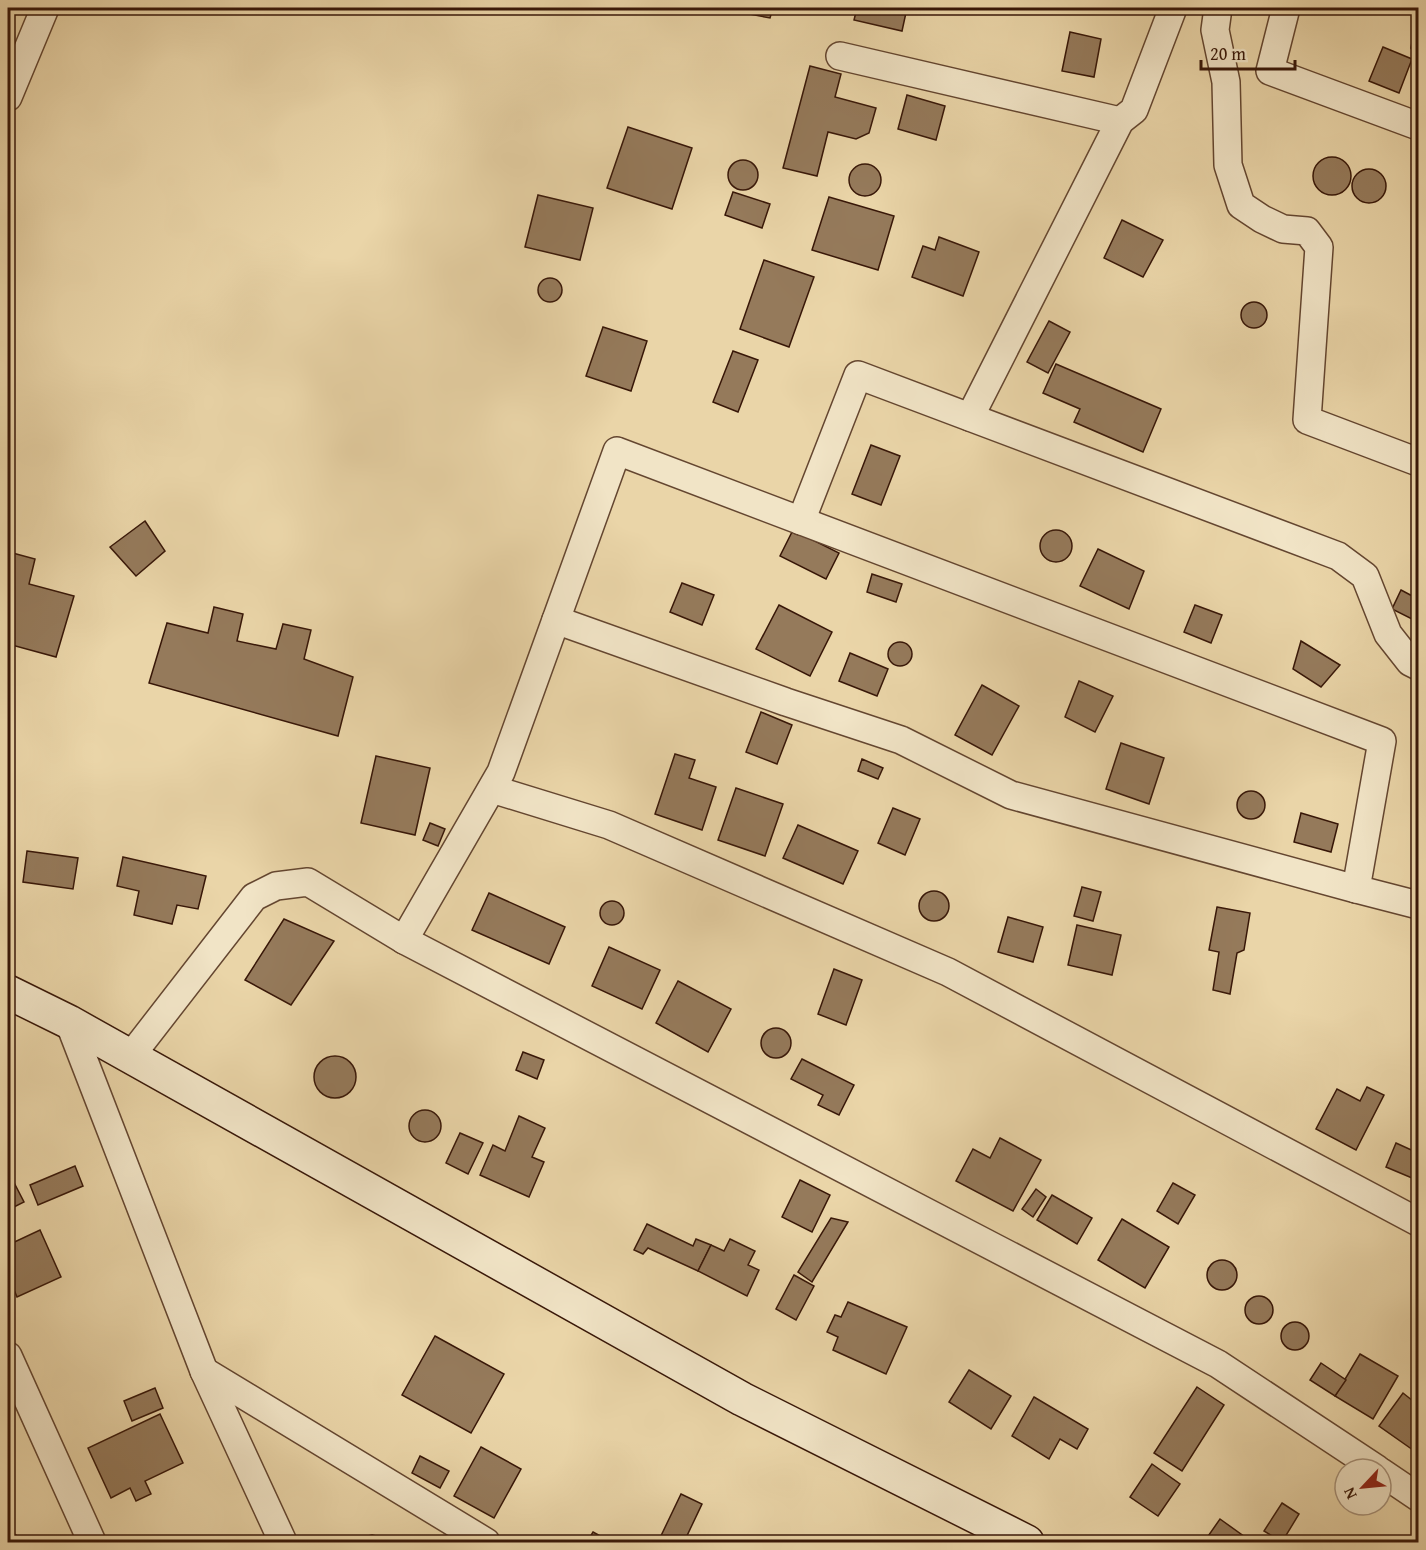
<svg xmlns="http://www.w3.org/2000/svg" width="1426" height="1550" viewBox="0 0 1426 1550" font-family="'Gentium Book Plus',serif">
	<style>
		.building { fill: #957a5b; stroke: #381708; stroke-width: 1.5 }
		.lines { fill: none; stroke-linecap: round; stroke-linejoin: round }
		.street-casing { stroke: #644630; stroke-width: 30 }
		.secondary-casing { stroke: #381708; stroke-width: 36 }
		.street { stroke: #f1e4c6; stroke-width: 27 }
		.secondary { stroke: #f1e4c6; stroke-width: 33 }
	</style>
	<rect width="100%" height="100%" fill="#ead5a8"/>
	<filter id="stains"><feTurbulence type="fractalNoise" baseFrequency=".00333" numOctaves="4"/><feColorMatrix values="0 0 0 0 .2 0 0 0 0 .09 0 0 0 0 .02 0 0 0 .5 -.17"/></filter>
	<radialGradient id="worn" r=".72"><stop offset=".6" stop-color="#630" stop-opacity="0"/><stop offset="1" stop-color="#630" stop-opacity=".3"/></radialGradient>
	<g class="building">
		<polygon points="718,8 773,8 770,18"/>
		<polygon points="857,8 907,8 902,31 854,20"/>
		<polygon points="1418,30 1418,60 1411,48 1413,36"/>
		<polygon points="1070,32 1101,39 1094,77 1062,71"/>
		<polygon points="1383,47 1412,59 1399,93 1369,81"/>
		<polygon points="810,66 841,74 835,97 876,108 869,133 856,139 828,132 817,176 783,168"/>
		<polygon points="907,95 945,106 936,140 898,129"/>
		<polygon points="628,127 692,148 672,209 607,188"/>
		<circle cx="1332" cy="176" r="19"/>
		<circle cx="743" cy="175" r="15"/>
		<circle cx="865" cy="180" r="16"/>
		<circle cx="1369" cy="186" r="17"/>
		<polygon points="733,192 770,204 762,228 725,215"/>
		<polygon points="538,195 593,208 580,260 525,247"/>
		<polygon points="829,197 894,216 878,270 812,250"/>
		<polygon points="1122,220 1163,240 1143,277 1104,258"/>
		<polygon points="939,237 979,252 963,296 912,277 923,246 935,250"/>
		<polygon points="764,260 814,277 789,347 740,329"/>
		<circle cx="550" cy="290" r="12"/>
		<circle cx="1254" cy="315" r="13"/>
		<polygon points="1049,321 1070,332 1048,373 1027,362"/>
		<polygon points="603,327 647,341 631,391 586,376"/>
		<polygon points="733,351 758,360 738,412 713,402"/>
		<polygon points="1056,364 1161,409 1143,452 1074,422 1080,409 1043,393"/>
		<polygon points="871,445 900,456 881,505 852,494"/>
		<polygon points="145,521 165,551 136,576 110,547"/>
		<circle cx="1056" cy="546" r="16"/>
		<polygon points="793,530 839,553 826,579 780,556"/>
		<polygon points="1098,549 1144,571 1129,609 1080,586"/>
		<polygon points="9,552 35,559 29,584 74,596 56,657 8,644"/>
		<polygon points="872,574 902,584 896,602 867,592"/>
		<polygon points="682,583 714,595 702,625 670,612"/>
		<polygon points="1401,590 1418,599 1418,622 1392,609"/>
		<polygon points="779,605 832,632 810,676 756,649"/>
		<polygon points="1195,605 1222,615 1211,643 1184,632"/>
		<polygon points="214,607 243,614 237,641 276,649 283,624 311,630 304,659 353,677 338,736 149,683 167,623 208,633"/>
		<polygon points="1301,641 1340,665 1321,687 1293,669"/>
		<circle cx="900" cy="654" r="12"/>
		<polygon points="850,653 888,669 877,696 839,681"/>
		<polygon points="1079,681 1113,696 1095,732 1065,717"/>
		<polygon points="982,685 1019,706 992,755 955,735"/>
		<polygon points="761,712 792,725 777,764 746,752"/>
		<polygon points="1121,743 1164,758 1149,804 1106,789"/>
		<polygon points="675,754 695,760 689,778 716,787 702,830 655,814"/>
		<polygon points="376,756 430,768 415,835 361,823"/>
		<polygon points="862,759 883,768 878,779 858,771"/>
		<polygon points="736,788 783,804 765,856 718,840"/>
		<circle cx="1251" cy="805" r="14"/>
		<polygon points="893,808 920,819 905,855 878,843"/>
		<polygon points="1301,813 1338,824 1331,852 1294,842"/>
		<polygon points="430,823 445,829 438,846 423,840"/>
		<polygon points="798,825 858,851 843,884 783,858"/>
		<polygon points="27,851 78,858 73,889 23,882"/>
		<polygon points="123,857 206,876 198,909 177,905 172,924 134,915 139,891 117,886"/>
		<polygon points="1082,887 1101,892 1093,921 1074,916"/>
		<circle cx="934" cy="906" r="15"/>
		<polygon points="489,893 565,927 549,964 472,930"/>
		<circle cx="612" cy="913" r="12"/>
		<polygon points="1217,907 1250,913 1244,950 1237,953 1230,994 1213,990 1219,952 1209,950"/>
		<polygon points="1008,917 1043,927 1033,962 998,952"/>
		<polygon points="284,919 334,941 291,1005 245,980"/>
		<polygon points="1077,925 1121,935 1112,975 1068,965"/>
		<polygon points="609,947 660,970 642,1009 592,986"/>
		<polygon points="834,969 862,980 846,1025 818,1014"/>
		<polygon points="678,981 731,1009 708,1052 656,1023"/>
		<circle cx="776" cy="1043" r="15"/>
		<polygon points="523,1052 544,1060 537,1079 516,1070"/>
		<circle cx="335" cy="1077" r="21"/>
		<polygon points="802,1059 854,1085 839,1115 818,1105 823,1095 791,1079"/>
		<polygon points="1367,1087 1384,1095 1356,1150 1316,1129 1337,1089 1360,1101"/>
		<circle cx="425" cy="1126" r="16"/>
		<polygon points="519,1116 545,1128 532,1157 544,1162 529,1197 480,1175 493,1145 505,1151"/>
		<polygon points="460,1133 483,1143 468,1174 446,1163"/>
		<polygon points="1000,1138 1041,1160 1013,1211 956,1181 973,1149 990,1158"/>
		<polygon points="1396,1143 1418,1153 1418,1163 1412,1178 1386,1167"/>
		<polygon points="75,1166 83,1186 38,1205 30,1185"/>
		<polygon points="8,1171 24,1202 8,1210"/>
		<polygon points="800,1180 830,1195 812,1232 782,1217"/>
		<polygon points="1173,1183 1195,1195 1178,1224 1157,1211"/>
		<polygon points="1036,1189 1046,1197 1033,1217 1022,1209"/>
		<polygon points="1052,1195 1092,1218 1077,1244 1037,1220"/>
		<polygon points="831,1218 848,1222 812,1282 798,1272"/>
		<polygon points="1122,1219 1169,1247 1145,1288 1098,1260"/>
		<polygon points="647,1224 693,1246 696,1239 711,1245 698,1271 648,1248 643,1254 634,1250"/>
		<polygon points="40,1230 61,1277 17,1297 8,1275 8,1245"/>
		<polygon points="730,1239 755,1251 748,1265 759,1270 747,1296 698,1271 711,1245 724,1251"/>
		<circle cx="1222" cy="1275" r="15"/>
		<polygon points="794,1275 814,1286 796,1320 776,1309"/>
		<circle cx="1259" cy="1310" r="14"/>
		<polygon points="848,1302 907,1327 886,1374 833,1350 838,1337 827,1332 835,1315 841,1317"/>
		<circle cx="1295" cy="1336" r="14"/>
		<polygon points="435,1336 504,1374 471,1433 402,1395"/>
		<polygon points="1360,1354 1398,1376 1373,1419 1335,1396"/>
		<polygon points="1321,1363 1346,1380 1335,1396 1310,1380"/>
		<polygon points="969,1370 1011,1396 991,1429 949,1402"/>
		<polygon points="1197,1387 1224,1405 1182,1471 1154,1453"/>
		<polygon points="155,1388 163,1408 132,1421 124,1401"/>
		<polygon points="1403,1393 1418,1405 1418,1442 1413,1450 1379,1426"/>
		<polygon points="1034,1397 1088,1429 1077,1449 1060,1439 1049,1459 1012,1436"/>
		<polygon points="160,1414 183,1463 145,1481 151,1494 136,1501 130,1488 111,1498 88,1448"/>
		<polygon points="481,1447 521,1469 494,1518 454,1496"/>
		<polygon points="420,1456 449,1471 440,1488 412,1473"/>
		<polygon points="1152,1464 1180,1484 1158,1516 1130,1497"/>
		<polygon points="681,1494 702,1504 684,1542 658,1542"/>
		<polygon points="1282,1503 1299,1514 1282,1542 1264,1531"/>
		<polygon points="1220,1519 1252,1542 1204,1542"/>
		<polygon points="8,1531 16,1535 19,1542 8,1542"/>
		<polygon points="593,1532 611,1542 587,1542"/>
		<polygon points="372,1535 380,1537 384,1542 361,1542 368,1536"/>
	</g>
	<g class="lines">
		<defs>
			<g id="street">
				<polyline points="1218,8 1215,30 1226,82 1228,165 1241,205 1262,219 1283,229 1307,231 1319,247 1307,420 1418,462"/>
				<polyline points="1286,8 1270,71 1418,126"/>
				<polyline points="840,56 1120,121"/>
				<polyline points="8,97 45,8"/>
				<polyline points="970,417 1120,121 1134,110 1173,8"/>
				<polyline points="801,521 858,375 1338,556 1365,576 1388,634 1410,662 1418,666"/>
				<polyline points="556,620 786,702 901,740 1011,795 1356,889"/>
				<polyline points="492,789 609,825 948,972 1418,1222"/>
				<polyline points="404,940 501,772 617,451 1382,741 1356,889 1418,905"/>
				<polyline points="69,1022 204,1371 283,1542"/>
				<polyline points="130,1057 254,897 276,886 308,882 404,940 1218,1364 1377,1469"/>
				<polyline points="8,1356 92,1542"/>
				<polyline points="204,1371 486,1542"/>
				<polyline points="1381,1472 1418,1497"/>
			</g>
			<polyline id="secondary" points="8,992 69,1022 742,1399 1027,1542"/>
		</defs>
		<use href="#street" class="street-casing"/>
		<use href="#secondary" class="secondary-casing"/>
		<use href="#street" class="street"/>
		<use href="#secondary" class="secondary"/>
	</g>
	<rect width="1426" height="1550" fill="none" stroke="#ead5a8" stroke-width="30"/>
	<rect x="9" y="9" width="1408" height="1532" fill="none" stroke="#381708" stroke-width="3"/>
	<rect x="15" y="15" width="1396" height="1520" fill="none" stroke="#381708" stroke-width="1.5"/>
	<g transform="translate(1363 1487) rotate(244)"><circle r="28" fill="#f1e4c6" stroke="#a7927a" stroke-width="1.5"/>
	<path d="M0-4.5L10 22L0 15L-10 22Z" fill="#8f2418"/>
	<text y="-9" font-size="16" font-weight="bold" text-anchor="middle" fill="#381708">N</text>
	</g>
	<path d="M1201 60v9h94v-9" fill="none" stroke="#381708" stroke-width="3"/>
	<text x="1210" y="60" font-size="18" fill="#381708" stroke="#f1e4c6" stroke-width="4.5" paint-order="stroke">20 m</text>
	<rect width="100%" height="100%" filter="url(#stains)"/>
	<rect width="100%" height="100%" fill="url(#worn)"/>
</svg>
